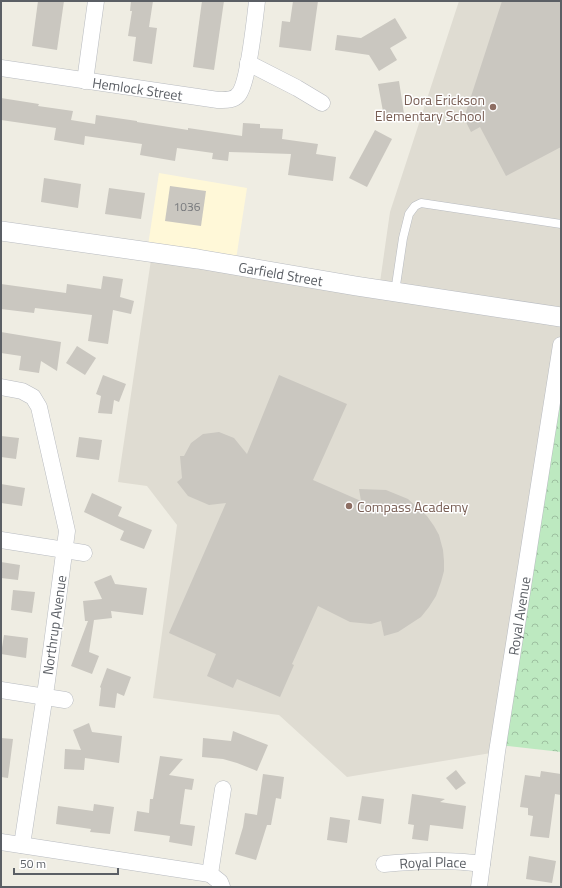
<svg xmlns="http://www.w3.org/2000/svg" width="562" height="888" viewBox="0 0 562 888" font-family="'Titillium Web',sans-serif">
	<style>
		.commercial { fill: #fff8d8 }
		.education { fill: #dfdcd2 }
		.park { fill: url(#park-crowns) }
		.building { fill: #cac7c0 }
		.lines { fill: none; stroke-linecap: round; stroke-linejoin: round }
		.service-casing { stroke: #b8bbc0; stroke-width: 9 }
		.minor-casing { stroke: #b8bbc0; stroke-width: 17 }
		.tertiary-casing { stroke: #b8bbc0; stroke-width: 20 }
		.service { stroke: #fff; stroke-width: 8 }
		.minor { stroke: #fff; stroke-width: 16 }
		.tertiary { stroke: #fff; stroke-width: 19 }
		.education-dot { fill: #8d6e63; stroke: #fff; stroke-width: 1.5 }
		.labels { text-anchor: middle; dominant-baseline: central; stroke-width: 3; stroke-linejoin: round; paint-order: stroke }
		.number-label { font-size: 12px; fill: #77797c }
		.street-label { font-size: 14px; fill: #5b5f65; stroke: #fff }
		.education-label { font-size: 14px; fill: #785e54; stroke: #fff; text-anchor: end }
	</style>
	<defs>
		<pattern id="park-crowns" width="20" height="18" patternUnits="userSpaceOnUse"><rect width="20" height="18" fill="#bde9c0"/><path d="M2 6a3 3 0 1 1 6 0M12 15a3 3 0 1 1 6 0" fill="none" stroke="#9dc0a0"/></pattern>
	</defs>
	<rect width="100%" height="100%" fill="#efede3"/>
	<polygon class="commercial" points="159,173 247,188 235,266 147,252"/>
	<polygon class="education" points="459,1 561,1 561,345 497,752 347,777 279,715 153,698 177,525 147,486 118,482 152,253 379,289 390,212"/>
	<polygon class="park" points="561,345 561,752 498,745"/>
	<g class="building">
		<polygon points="38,1 64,1 57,50 32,46"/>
		<polygon points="131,1 153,1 149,27 157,28 152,64 133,61 136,37 128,36 132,11 130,11"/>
		<polygon points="202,1 224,1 214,70 193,67"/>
		<polygon points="293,1 318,1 311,51 279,47 282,21 290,22"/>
		<polygon points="502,1 561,1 561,147 506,176 480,127 471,132 464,118"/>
		<polygon points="395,18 407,38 390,48 397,60 379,71 369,55 335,50 337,35 361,38"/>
		<polygon points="399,81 404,114 384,117 378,84"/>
		<polygon points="1,98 39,104 38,106 73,111 71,120 95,124 96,115 137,121 137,122 188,130 188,128 242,136 243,123 260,124 260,128 283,129 282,139 318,144 316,154 336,157 333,181 288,175 291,154 229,152 228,161 212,159 213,153 177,148 175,161 140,155 142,144 85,136 84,145 54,140 56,128 1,120"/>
		<polygon points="375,130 392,139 367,187 349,178"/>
		<polygon points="44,178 81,184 78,208 41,202"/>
		<polygon points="170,186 206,191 201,226 165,221"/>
		<polygon points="109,188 145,193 141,219 105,214"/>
		<polygon points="103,276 123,279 120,297 134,301 131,314 113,310 108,344 88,341 92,315 35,308 34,313 1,309 1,284 66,293 67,284 101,289"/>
		<polygon points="1,332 61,342 57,371 41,361 39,373 19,370 21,356 1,353"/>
		<polygon points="77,346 96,358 85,375 66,363"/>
		<polygon points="103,375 126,384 119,402 114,400 112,414 98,413 101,396 96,394"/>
		<polygon points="279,375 347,404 313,480 361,501 359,489 386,490 408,499 427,516 434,526 439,535 443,550 444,561 444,571 441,582 436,596 429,607 421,617 398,632 384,636 381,621 371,624 350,622 318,606 292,664 294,665 280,697 237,679 233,688 207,676 216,654 169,633 226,503 209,505 188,496 177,482 182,478 180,456 184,456 191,443 203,434 219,432 234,438 247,454"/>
		<polygon points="1,436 19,438 16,459 1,457"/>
		<polygon points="79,437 102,440 99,460 76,457"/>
		<polygon points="1,484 25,488 22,506 1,503"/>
		<polygon points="92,493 122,507 118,516 152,530 144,549 120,540 124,531 84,512"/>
		<polygon points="1,562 20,565 18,580 1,578"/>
		<polygon points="111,575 115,584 147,588 143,615 111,611 112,618 94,620 89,652 99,656 92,674 71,666 88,621 85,621 83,601 102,599 94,582"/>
		<polygon points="13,590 35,592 32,613 11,610"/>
		<polygon points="4,635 28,638 26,658 1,654"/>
		<polygon points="107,668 131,677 124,696 117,693 115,708 99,706 101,688 100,687"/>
		<polygon points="89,723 92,732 122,736 119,763 85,758 84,770 64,769 65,749 81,750 73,730"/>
		<polygon points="233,731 268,745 257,771 237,763 223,759 202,757 203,738 231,741"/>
		<polygon points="1,738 13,739 8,778 1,777"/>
		<polygon points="160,756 183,759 169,775 194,779 192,790 185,789 180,824 195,826 192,846 169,842 170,836 134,831 137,811 149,813 150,799 153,799"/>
		<polygon points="456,770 466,783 456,790 446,778"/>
		<polygon points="541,771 561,774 561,795 555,794 549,838 530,836 533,816 528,815 528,808 520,807 525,775 540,777"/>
		<polygon points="263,774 284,777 281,799 276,798 271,825 267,825 256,860 235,854 243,827 245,813 257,815"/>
		<polygon points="412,794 445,799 440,802 466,806 463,829 430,825 428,841 412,839 414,825 408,824"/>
		<polygon points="362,796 384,799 381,824 358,820"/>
		<polygon points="94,804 114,807 110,834 90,832 91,829 56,824 58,806 93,811"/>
		<polygon points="330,817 350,820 347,843 327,840"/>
		<polygon points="529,856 556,861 552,883 526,879"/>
	</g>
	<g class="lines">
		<defs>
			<polyline id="service" points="395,292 403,238 409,214 415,206 421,203 561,224"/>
			<g id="minor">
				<polyline points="248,63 297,88 322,103"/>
				<path id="s1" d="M 1,68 L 218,100 C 225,100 233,101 238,95 C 248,85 255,18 257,1"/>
				<polyline points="85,81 96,1"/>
				<polyline points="1,387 22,391 33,397 39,407 67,531 47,681 22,845"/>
				<polyline points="1,540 84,553"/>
				<polyline points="1,690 65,700"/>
				<polyline points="1,842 210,874"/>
				<path id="s2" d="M 384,864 C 417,861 449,859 482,864"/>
				<polyline points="222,887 220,882 210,874 223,789"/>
				<path id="s3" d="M 479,887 L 497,752 L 561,345"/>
			</g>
			<g id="tertiary">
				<path id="s4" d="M 1,231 L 198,259 L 356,286 L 561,317"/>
			</g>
		</defs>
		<use href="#service" class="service-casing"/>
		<use href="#minor" class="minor-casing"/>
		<use href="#tertiary" class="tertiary-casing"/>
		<use href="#service" class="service"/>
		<use href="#minor" class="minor"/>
		<use href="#tertiary" class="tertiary"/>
	</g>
	<g class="education-dot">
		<circle cx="493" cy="107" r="4"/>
		<circle cx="349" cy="506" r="4"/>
	</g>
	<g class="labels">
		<g class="number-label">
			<text x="187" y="206">1036</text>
		</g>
		<g class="street-label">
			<text stroke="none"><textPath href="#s1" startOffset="138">Hemlock Street</textPath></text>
			<text stroke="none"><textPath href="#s4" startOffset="283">Garfield Street</textPath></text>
			<text stroke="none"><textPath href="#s3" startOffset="274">Royal Avenue</textPath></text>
			<text transform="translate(54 625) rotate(-82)">Northrup Avenue</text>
			<text stroke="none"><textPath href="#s2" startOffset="49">Royal Place</textPath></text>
		</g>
		<g class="education-label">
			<text x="485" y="99">Dora Erickson<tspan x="485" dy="16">Elementary School</tspan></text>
			<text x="357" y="506" text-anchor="start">Compass Academy</text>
		</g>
	</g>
	<rect width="562" height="888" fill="none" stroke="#5b5f65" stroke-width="4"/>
	<path d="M14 868v6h104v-6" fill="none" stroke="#5b5f65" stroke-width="2"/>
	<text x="20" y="868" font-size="12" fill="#5b5f65" stroke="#ffffff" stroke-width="3" paint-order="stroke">50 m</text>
</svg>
